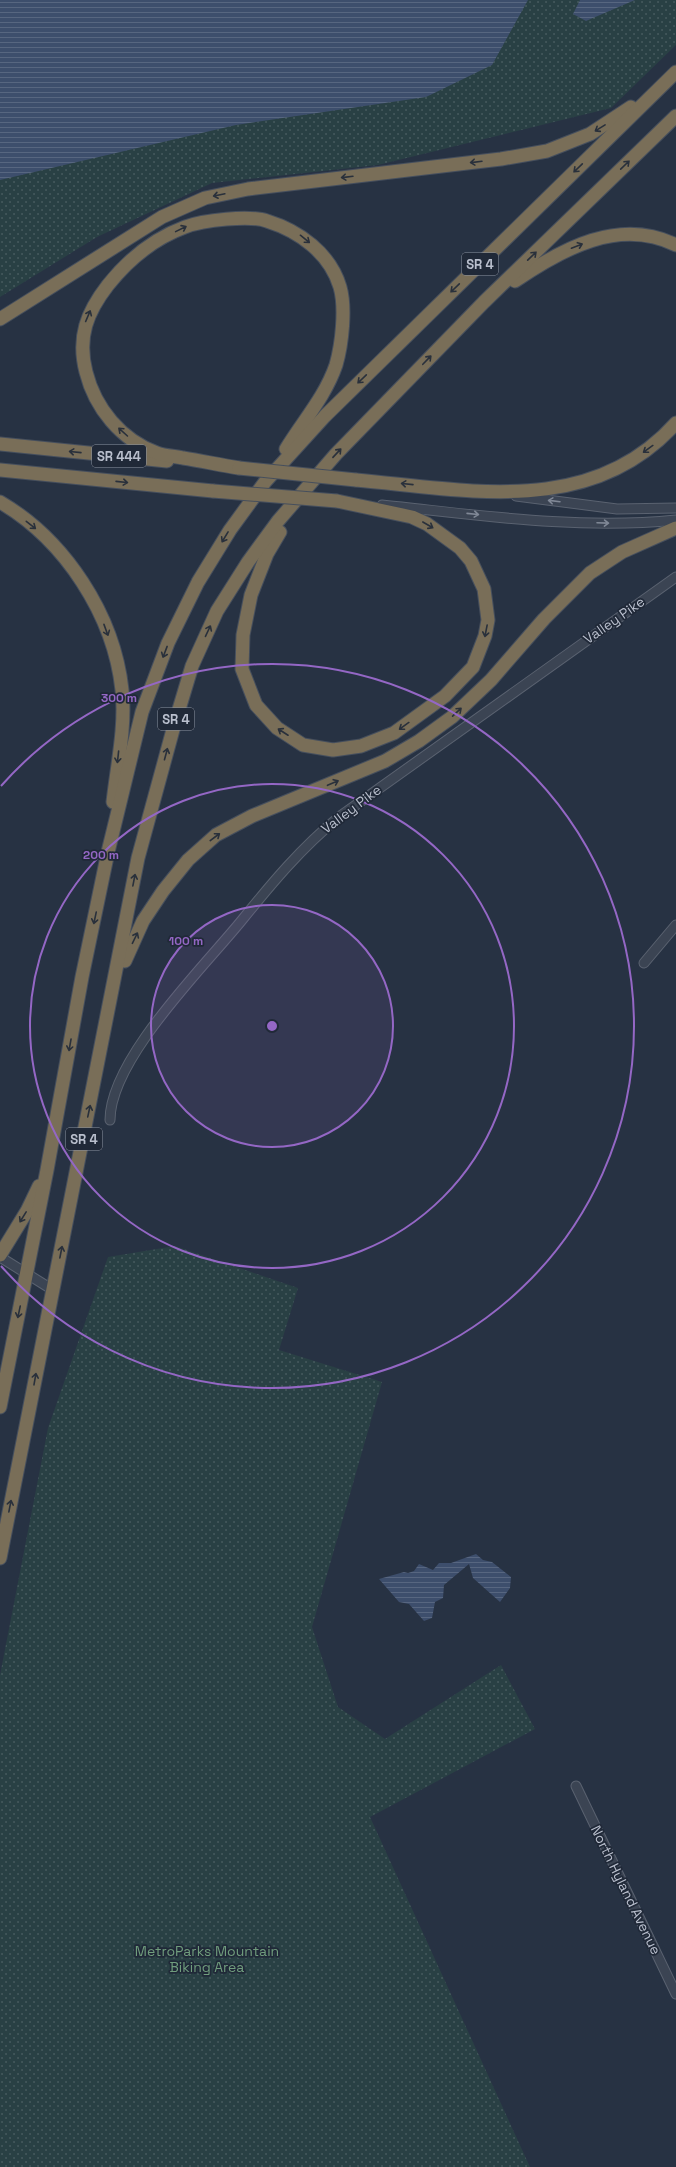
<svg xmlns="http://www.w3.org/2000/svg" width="676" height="2167" viewBox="0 0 676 2167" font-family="'Space Grotesk',sans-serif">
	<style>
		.grass { fill: url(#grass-dots) }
		.water { fill: url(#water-rules) }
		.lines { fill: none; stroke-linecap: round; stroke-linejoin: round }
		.minor-casing { stroke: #5a6270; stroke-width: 11 }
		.highway-casing { stroke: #464f5d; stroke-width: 15 }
		.minor { stroke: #3b4453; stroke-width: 9 }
		.highway { stroke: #796e58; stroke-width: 13 }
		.highway-bridge-casing { stroke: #464f5d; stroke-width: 15; stroke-linecap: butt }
		.highway-bridge { stroke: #796e58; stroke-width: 13 }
		.oneway { stroke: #29303b }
		.oneway2 { stroke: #808896 }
		.ring { fill: none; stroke: #9467c5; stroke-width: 2 }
		.labels { text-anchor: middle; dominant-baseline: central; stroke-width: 3.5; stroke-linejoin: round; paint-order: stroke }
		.shield { fill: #202938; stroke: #8b92a0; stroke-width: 1 }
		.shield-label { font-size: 13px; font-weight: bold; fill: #b9bfcd }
		.street-label { font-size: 14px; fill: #b9bfcd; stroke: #202938 }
		.park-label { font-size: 14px; fill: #709d7d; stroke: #202938 }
		.centre { fill: #9467c5; stroke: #202938; stroke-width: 2 }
		.ring-label { font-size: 12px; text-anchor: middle; font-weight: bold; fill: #9467c5; stroke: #202938; stroke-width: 3.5; stroke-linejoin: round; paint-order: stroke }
	</style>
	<defs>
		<pattern id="grass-dots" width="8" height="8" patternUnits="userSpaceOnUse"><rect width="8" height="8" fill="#294044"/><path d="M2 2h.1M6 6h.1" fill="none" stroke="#465a5e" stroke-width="1.8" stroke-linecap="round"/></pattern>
		<pattern id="water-rules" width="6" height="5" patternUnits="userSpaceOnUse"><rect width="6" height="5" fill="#3d4e6c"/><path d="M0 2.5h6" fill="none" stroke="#576680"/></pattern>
	</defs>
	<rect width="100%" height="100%" fill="#273243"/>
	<g class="grass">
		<polygon points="0,0 676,0 676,45 611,108 378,165 212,183 97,237 0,297"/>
		<polygon points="175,1246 298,1288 279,1350 382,1382 312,1627 338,1707 385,1739 501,1665 535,1729 370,1817 530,2167 0,2167 0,1675 48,1428 108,1257"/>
	</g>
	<g class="water">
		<polygon points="0,0 528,0 492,65 426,97 236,125 0,180"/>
		<polygon points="580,0 635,0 586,21 573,14"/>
		<polygon points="476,1554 483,1560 492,1562 511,1577 510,1588 500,1602 473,1578 469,1564 444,1585 443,1598 435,1602 432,1618 424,1621 409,1604 399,1602 379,1579 404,1572 408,1573 414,1571 419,1564 433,1570 439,1563 451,1563"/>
	</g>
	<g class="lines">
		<defs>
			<g id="minor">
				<polyline points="516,496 617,509 676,508"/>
				<path d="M 382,505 C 479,515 578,530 676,520"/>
				<polyline points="644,963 676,925"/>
				<path d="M 110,1120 C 110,1059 204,967 242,920 C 272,883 301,848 339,817 L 676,577"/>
				<polyline points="0,1257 53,1290"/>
				<polyline points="576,1786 676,1994"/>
			</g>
			<g id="highway">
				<path d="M 515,281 C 562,249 619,217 676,245"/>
				<polyline points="0,319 162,217 205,198 248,189 501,159 547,151 590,134 631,107"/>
				<polyline points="0,444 167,461"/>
				<path d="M 239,468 C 220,465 202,461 183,458 C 175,456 165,456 157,453 C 121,440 95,408 86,372 C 77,337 87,312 108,285 C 128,260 155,238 185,227 C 203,220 250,215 267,221 C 299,231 330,253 340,287 C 346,308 342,344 336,365 C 325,397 303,421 286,449"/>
				<polyline points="0,470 213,491"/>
				<path d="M 356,480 C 468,490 591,518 676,423"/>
				<path d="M 0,502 C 65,540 114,615 122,690 C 126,726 117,766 113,802"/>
				<polyline points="280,532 267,554 251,595 243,635 242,669 256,705 277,728 303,745 333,750 361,746 394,733 445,696 473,667 485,636 488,620 484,589 471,561 460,548 427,524 412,517 337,501"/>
				<polyline points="125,961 143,921 163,891 188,860 216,835 252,816 385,761 419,741 452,717 491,680 544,619 590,573 622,552 676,528"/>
				<polyline points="0,1255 27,1211 39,1186"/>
				<polyline points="0,1407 47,1170 82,977 108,852 142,712 168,643 198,582 230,530 265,482 325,416 676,72"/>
				<polyline points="0,1558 138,858 174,726 192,666 217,611 248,562 278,521 336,454 484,302 676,116"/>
			</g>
		</defs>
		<use href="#minor" class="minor-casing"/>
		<use href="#highway" class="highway-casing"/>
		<use href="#minor" class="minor"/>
		<use href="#highway" class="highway"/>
		<defs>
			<g id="highway-bridge">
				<polyline points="239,468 356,480"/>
				<polyline points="213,491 337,501"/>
			</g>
		</defs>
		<use href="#highway-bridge" class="highway-bridge-casing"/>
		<use href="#highway-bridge" class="highway-bridge"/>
	</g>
	<defs><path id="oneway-shaft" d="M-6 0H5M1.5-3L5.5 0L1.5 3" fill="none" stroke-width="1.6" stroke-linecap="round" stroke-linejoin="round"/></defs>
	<g class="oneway">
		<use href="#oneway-shaft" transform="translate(600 128) rotate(148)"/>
		<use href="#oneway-shaft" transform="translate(476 162) rotate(173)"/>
		<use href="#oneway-shaft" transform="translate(625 165) rotate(-44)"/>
		<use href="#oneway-shaft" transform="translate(578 168) rotate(136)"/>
		<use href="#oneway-shaft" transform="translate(347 177) rotate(173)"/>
		<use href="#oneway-shaft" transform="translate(219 195) rotate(168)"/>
		<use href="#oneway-shaft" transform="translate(181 229) rotate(-26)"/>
		<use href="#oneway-shaft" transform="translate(305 239) rotate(39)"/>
		<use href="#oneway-shaft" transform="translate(577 246) rotate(-21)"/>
		<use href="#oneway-shaft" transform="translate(532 256) rotate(-44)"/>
		<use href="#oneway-shaft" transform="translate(455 288) rotate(136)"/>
		<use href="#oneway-shaft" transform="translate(88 316) rotate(-67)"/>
		<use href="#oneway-shaft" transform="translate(427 360) rotate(-46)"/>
		<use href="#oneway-shaft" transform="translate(362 379) rotate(136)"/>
		<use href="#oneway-shaft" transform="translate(123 432) rotate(-138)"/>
		<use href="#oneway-shaft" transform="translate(648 449) rotate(144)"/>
		<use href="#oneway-shaft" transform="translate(75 452) rotate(-174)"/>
		<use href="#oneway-shaft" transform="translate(337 453) rotate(-47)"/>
		<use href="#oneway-shaft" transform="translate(122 482) rotate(6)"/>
		<use href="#oneway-shaft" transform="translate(407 484) rotate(-174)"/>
		<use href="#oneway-shaft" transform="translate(31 525) rotate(38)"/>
		<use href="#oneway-shaft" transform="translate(428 525) rotate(30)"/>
		<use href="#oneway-shaft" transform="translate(225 537) rotate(121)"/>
		<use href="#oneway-shaft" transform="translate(106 630) rotate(70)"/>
		<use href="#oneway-shaft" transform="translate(208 631) rotate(-65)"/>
		<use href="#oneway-shaft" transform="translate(486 631) rotate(101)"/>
		<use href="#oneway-shaft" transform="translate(165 652) rotate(111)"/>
		<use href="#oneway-shaft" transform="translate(457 712) rotate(-43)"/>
		<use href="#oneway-shaft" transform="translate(404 726) rotate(144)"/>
		<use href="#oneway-shaft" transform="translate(283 732) rotate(-147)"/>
		<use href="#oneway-shaft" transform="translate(166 754) rotate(-75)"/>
		<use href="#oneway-shaft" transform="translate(118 757) rotate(96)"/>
		<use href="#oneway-shaft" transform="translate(333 783) rotate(-23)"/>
		<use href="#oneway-shaft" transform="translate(215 837) rotate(-37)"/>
		<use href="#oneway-shaft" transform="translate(134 880) rotate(-79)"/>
		<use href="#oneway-shaft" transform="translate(95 918) rotate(102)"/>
		<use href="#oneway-shaft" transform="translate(135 938) rotate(-64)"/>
		<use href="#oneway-shaft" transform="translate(70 1045) rotate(100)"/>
		<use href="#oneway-shaft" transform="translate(89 1111) rotate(-78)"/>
		<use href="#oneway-shaft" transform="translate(23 1217) rotate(122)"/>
		<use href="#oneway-shaft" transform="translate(61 1252) rotate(-79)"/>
		<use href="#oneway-shaft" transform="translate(19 1312) rotate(102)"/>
		<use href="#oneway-shaft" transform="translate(35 1379) rotate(-80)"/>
		<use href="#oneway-shaft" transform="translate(10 1506) rotate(-79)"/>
	</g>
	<g class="oneway2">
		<use href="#oneway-shaft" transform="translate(554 501) rotate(-173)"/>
		<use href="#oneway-shaft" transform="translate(473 514) rotate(6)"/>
		<use href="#oneway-shaft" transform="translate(603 523) rotate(2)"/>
	</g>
	<circle cx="272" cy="1026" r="121" fill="#9467c5" fill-opacity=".12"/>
	<g class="ring">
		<circle cx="272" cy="1026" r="121"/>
		<circle cx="272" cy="1026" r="242"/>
		<path d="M1 786A362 362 0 1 1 1 1266"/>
	</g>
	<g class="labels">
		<g class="shield">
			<rect x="462" y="253" width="36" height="22" rx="3"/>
			<rect x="92" y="445" width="54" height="22" rx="3"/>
			<rect x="158" y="708" width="36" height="22" rx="3"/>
			<rect x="66" y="1128" width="36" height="22" rx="3"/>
		</g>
		<g class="shield-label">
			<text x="480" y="264">SR 4</text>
			<text x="119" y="456">SR 444</text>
			<text x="176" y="719">SR 4</text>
			<text x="84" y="1139">SR 4</text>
		</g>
		<g class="street-label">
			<text transform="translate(614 620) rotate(-35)">Valley Pike</text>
			<text transform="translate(351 809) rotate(-37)">Valley Pike</text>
			<text transform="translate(626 1890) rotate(64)">North Hyland Avenue</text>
		</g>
		<g class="park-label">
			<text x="207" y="1951">MetroParks Mountain<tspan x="207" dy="16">Biking Area</tspan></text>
		</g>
	</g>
	<circle cx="272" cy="1026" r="6" class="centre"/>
	<g class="ring-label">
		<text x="119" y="702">300 m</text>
		<text x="101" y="859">200 m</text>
		<text x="186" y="945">100 m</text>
	</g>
</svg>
